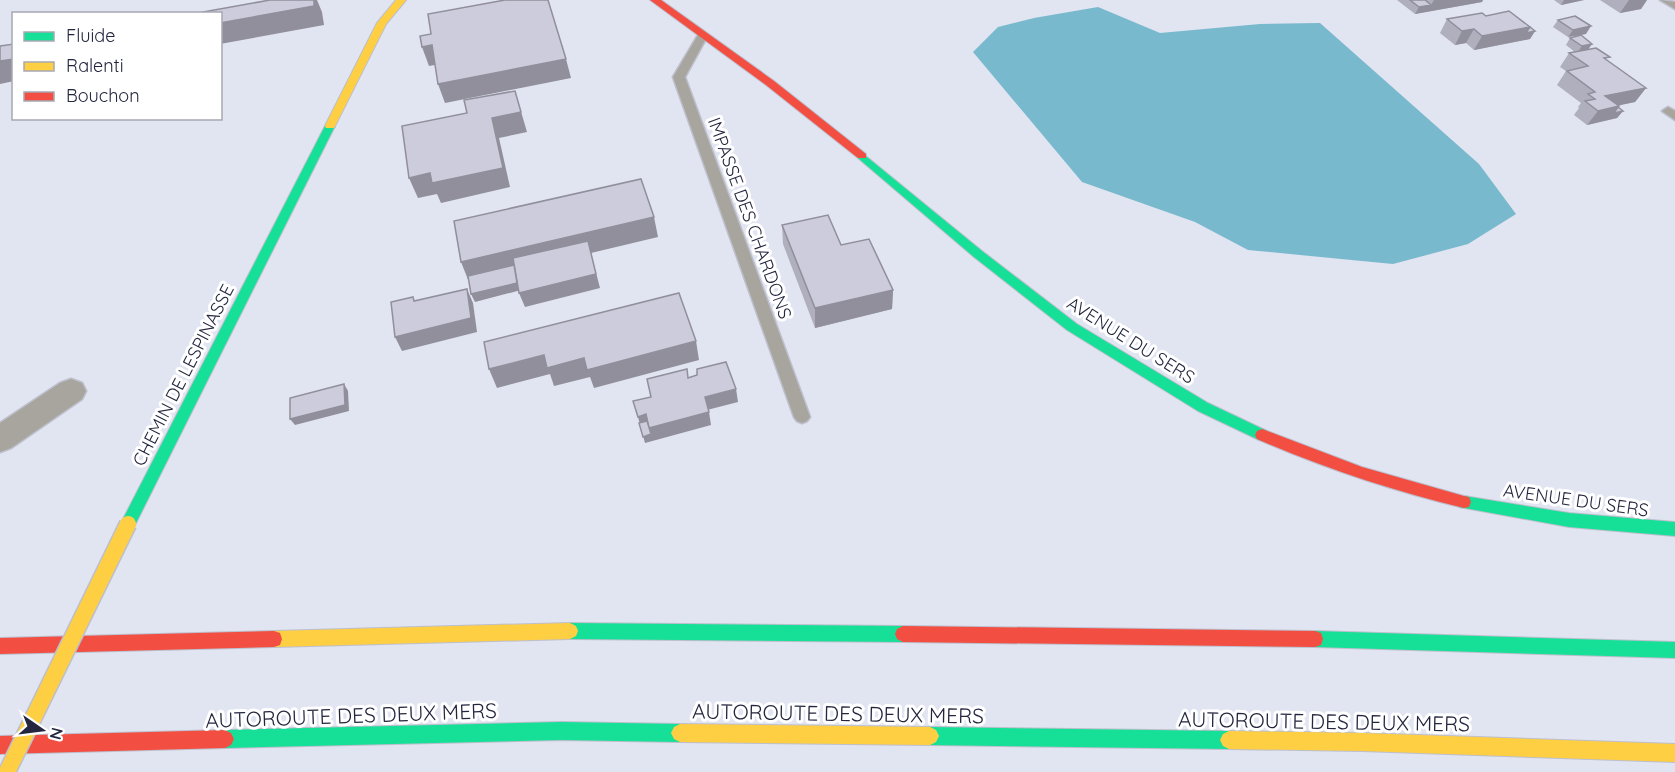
<svg xmlns="http://www.w3.org/2000/svg" width="1675" height="772" viewBox="0 0 1675 772" font-family="Quicksand,sans-serif">
	<style>
		.water { fill: #79b9cd }
		.lines { fill: none; stroke-linecap: round; stroke-linejoin: round }
		.lane-casing { stroke: #bdbfcc; stroke-width: 3 }
		.street-casing { stroke: #bdbfcc; stroke-width: 3 }
		.fast-casing { stroke: #bdbfcc; stroke-width: 2 }
		.slow-casing { stroke: #bdbfcc; stroke-width: 2 }
		.jam-casing { stroke: #bdbfcc; stroke-width: 2 }
		.lane { fill: #a7a59d; fill-rule: evenodd }
		.street { fill: #a7a59d; fill-rule: evenodd }
		.fast { fill: #16e098; fill-rule: evenodd }
		.slow { fill: #ffcf43; fill-rule: evenodd }
		.jam { fill: #f24e42; fill-rule: evenodd }
		.slow-bridge-casing { stroke: #bdbfcc; stroke-width: 19; stroke-linecap: butt }
		.slow-bridge { stroke: #ffcf43; stroke-width: 16 }
		.wall { fill: #b0afbe }
		.shaded-wall { fill: #908f9b }
		.building { fill: #cdccdd; stroke: #908f9b; stroke-width: 1.5 }
		.labels { text-anchor: middle; dominant-baseline: central; stroke-width: 6; stroke-linejoin: round; paint-order: stroke }
		.street-label { font-size: 18px; fill: #23263e; stroke: #fff }
		.near-street-label { font-size: 21px; fill: #23263e; stroke: #fff }
	</style>
	<rect width="100%" height="100%" fill="#e1e4f1"/>
	<polygon class="water" points="1098,7 1160,33 1260,24 1320,23 1479,164 1516,214 1468,244 1393,264 1248,250 1195,222 1082,182 973,52 998,27 1034,18"/>
	<g class="lines">
		<defs>
			<g id="lane">
				<polygon points="1660,0 1675,2 1675,9"/>
				<polygon points="703,32 708,35 685,77 810,417 807,421 802,423 797,421 794,417 673,77 698,35"/>
				<polygon points="1668,107 1675,111 1675,120 1662,111"/>
			</g>
			<polygon id="street" points="71,379 82,383 86,391 82,399 11,448 0,452 0,423 60,383"/>
			<g id="fast">
				<polygon points="330,123 335,126 133,529 128,531 123,529 120,524 123,519 325,126"/>
				<polygon points="862,153 982,251 1077,324 1208,403 1267,431 1269,435 1267,439 1262,441 1257,439 1198,411 1067,330 974,257 858,158 858,154"/>
				<polygon points="1464,496 1569,513 1675,522 1675,536 1569,527 1459,507 1457,502 1459,497"/>
				<polygon points="570,623 903,626 909,629 911,634 909,639 903,642 570,639 564,636 562,631 564,626"/>
				<polygon points="1315,631 1675,642 1675,658 1315,647 1309,645 1307,639 1309,633"/>
				<polygon points="561,722 680,724 686,727 689,733 686,739 680,742 561,740 225,748 219,745 216,739 219,733 225,730"/>
				<polygon points="930,727 1229,731 1235,734 1238,740 1235,746 1229,749 930,745 924,742 921,736 924,730"/>
			</g>
			<g id="slow">
				<polygon points="396,0 406,0 386,24 334,128 326,128 325,126 377,23"/>
				<polygon points="570,623 576,626 578,631 576,636 570,639 274,647 268,645 266,639 268,633 274,631"/>
				<polygon points="680,724 930,727 936,730 939,736 936,742 930,745 680,742 674,739 671,733 674,727"/>
				<polygon points="1229,731 1362,733 1675,744 1675,762 1362,751 1229,749 1223,746 1220,740 1223,734"/>
			</g>
			<g id="jam">
				<polygon points="650,0 661,0 774,81 866,154 866,158 858,158 766,85"/>
				<path d="M 1262,429 L 1362,467 L 1464,496 L 1469,497 L 1471,502 L 1469,507 L 1464,508 C 1393,491 1324,468 1257,439 L 1255,435 L 1257,431 Z"/>
				<polygon points="903,626 1315,631 1321,633 1323,639 1321,645 1315,647 903,642 897,639 895,634 897,629"/>
				<polygon points="274,631 280,633 282,639 280,645 274,647 0,654 0,638"/>
				<polygon points="225,730 231,733 234,739 231,745 225,748 0,754 0,736"/>
			</g>
		</defs>
		<use href="#lane" class="lane-casing"/>
		<use href="#street" class="street-casing"/>
		<use href="#fast" class="fast-casing"/>
		<use href="#slow" class="slow-casing"/>
		<use href="#jam" class="jam-casing"/>
		<use href="#lane" class="lane"/>
		<use href="#street" class="street"/>
		<use href="#fast" class="fast"/>
		<use href="#slow" class="slow"/>
		<use href="#jam" class="jam"/>
		<defs>
			<polyline id="slow-bridge" points="7,772 128,524"/>
		</defs>
		<use href="#slow-bridge" class="slow-bridge-casing"/>
		<use href="#slow-bridge" class="slow-bridge"/>
	</g>
	<g class="wall">
		<polygon points="1397,0 1483,0 1482,2 1415,14"/>
		<polygon points="1554,0 1584,0 1561,5"/>
		<polygon points="1600,0 1647,0 1641,9 1620,13"/>
		<polygon points="1486,16 1530,27 1535,31 1530,39 1474,50 1466,43 1455,45 1440,33 1447,19"/>
		<polygon points="1558,20 1586,34 1568,37 1553,27"/>
		<polygon points="1570,38 1592,44 1588,49 1607,61 1646,88 1635,102 1618,105 1619,106 1618,107 1623,111 1617,118 1587,125 1574,115 1579,108 1578,107 1581,103 1557,85 1566,71 1560,67 1569,53 1575,52 1566,45"/>
		<polygon points="782,225 841,245 893,290 892,309 815,328 783,244"/>
	</g>
	<g class="shaded-wall">
		<polygon points="314,0 317,0 322,12 324,25 220,44 220,23"/>
		<polygon points="1434,0 1483,0 1482,2 1415,14 1419,7 1431,5"/>
		<polygon points="1564,0 1584,0 1561,5"/>
		<polygon points="1629,0 1647,0 1641,9 1620,13"/>
		<polygon points="1591,26 1586,34 1568,37 1573,30"/>
		<polygon points="1530,27 1526,33 1535,31 1530,39 1474,50 1482,36"/>
		<polygon points="1474,29 1466,43 1455,45 1462,31"/>
		<polygon points="1592,44 1587,51 1577,53 1582,46"/>
		<polygon points="432,45 440,64 429,66 422,47"/>
		<polygon points="14,59 14,81 0,84 0,61"/>
		<polygon points="566,59 571,78 445,103 438,84"/>
		<polygon points="1646,88 1635,102 1607,108 1605,96"/>
		<polygon points="515,91 527,132 499,138 510,187 441,203 437,194 418,198 409,178 492,118"/>
		<polygon points="1619,106 1614,113 1623,111 1617,118 1587,125 1598,111"/>
		<polygon points="654,217 658,237 591,253 600,288 525,307 519,293 521,290 475,302 471,294 469,282 461,262"/>
		<polygon points="467,289 473,303 477,332 402,351 395,337"/>
		<polygon points="893,290 892,309 815,328 815,308"/>
		<polygon points="696,341 699,360 594,388 590,377 554,386 550,374 497,388 489,369 544,355 584,358"/>
		<polygon points="344,384 348,391 349,411 295,425 290,419"/>
		<polygon points="736,389 738,402 707,410 705,397"/>
		<polygon points="709,412 711,425 645,443 638,417 646,414"/>
	</g>
	<g class="building">
		<polygon points="270,0 314,0 314,6 220,23 220,14 192,14"/>
		<polygon points="505,0 548,0 566,59 438,84 432,45 422,47 420,36 431,34 428,14"/>
		<polygon points="1410,0 1425,0 1431,5 1419,7"/>
		<polygon points="1509,11 1530,27 1482,36 1474,29 1462,31 1447,19 1482,13 1486,16"/>
		<polygon points="1575,16 1591,26 1573,30 1558,20"/>
		<polygon points="1530,27 1535,31 1526,33"/>
		<polygon points="1581,35 1592,44 1582,46 1570,38"/>
		<polygon points="14,44 14,59 0,61 0,46"/>
		<polygon points="1596,48 1610,57 1604,58 1646,88 1605,96 1619,106 1598,111 1585,101 1595,99 1588,94 1595,92 1567,71 1588,66 1569,53"/>
		<polygon points="515,91 521,112 492,118 503,168 432,183 430,173 409,178 402,126 467,113 464,100"/>
		<polygon points="1618,107 1623,111 1614,113"/>
		<polygon points="641,179 654,217 461,262 454,221"/>
		<polygon points="828,215 841,245 869,239 893,290 815,308 782,225"/>
		<polygon points="588,241 596,274 519,293 513,258"/>
		<polygon points="514,265 517,283 471,294 468,276"/>
		<polygon points="467,289 471,318 395,337 391,302 413,297 414,301"/>
		<polygon points="679,293 696,341 587,370 584,358 547,368 544,355 489,369 484,342"/>
		<polygon points="726,362 736,389 705,397 709,412 649,428 646,414 638,417 633,401 651,397 647,379 687,369 688,378 697,375 697,369"/>
		<polygon points="344,384 345,405 290,419 290,398"/>
		<polygon points="647,421 651,434 643,437 639,423"/>
	</g>
	<g class="labels">
		<g class="street-label">
			<text transform="translate(750 218) rotate(70)">IMPASSE DES CHARDONS</text>
			<text transform="translate(1131 340) rotate(32)">AVENUE DU SERS</text>
			<text transform="translate(183 375) rotate(-63)">CHEMIN DE LESPINASSE</text>
			<text transform="translate(1576 500) rotate(8)">AVENUE DU SERS</text>
		</g>
		<g class="near-street-label">
			<text transform="translate(838 713) rotate(1)">AUTOROUTE DES DEUX MERS</text>
			<text transform="translate(351 715) rotate(-2)">AUTOROUTE DES DEUX MERS</text>
			<text transform="translate(1324 721) rotate(1)">AUTOROUTE DES DEUX MERS</text>
		</g>
	</g>
	<rect x="12" y="12" width="210" height="108" fill="#ffffff" stroke="#a7a8b2" stroke-width="1.5"/>
	<rect x="24" y="32" width="30" height="9" fill="#16e098" stroke="#a7a8b2" stroke-width="1.5"/>
	<text x="66" y="42" font-size="18" fill="#23263e">Fluide</text>
	<rect x="24" y="62" width="30" height="9" fill="#ffcf43" stroke="#a7a8b2" stroke-width="1.5"/>
	<text x="66" y="72" font-size="18" fill="#23263e">Ralenti</text>
	<rect x="24" y="92" width="30" height="9" fill="#f24e42" stroke="#a7a8b2" stroke-width="1.5"/>
	<text x="66" y="102" font-size="18" fill="#23263e">Bouchon</text>
	<g transform="translate(42 730) rotate(104)" stroke="#ffffff" stroke-width="4.5" paint-order="stroke">
	<path d="M0-4.5L10 22L0 15L-10 22Z" fill="#23263e"/>
	<text y="-9" font-size="16" font-weight="bold" text-anchor="middle" fill="#23263e">N</text>
	</g>
</svg>
